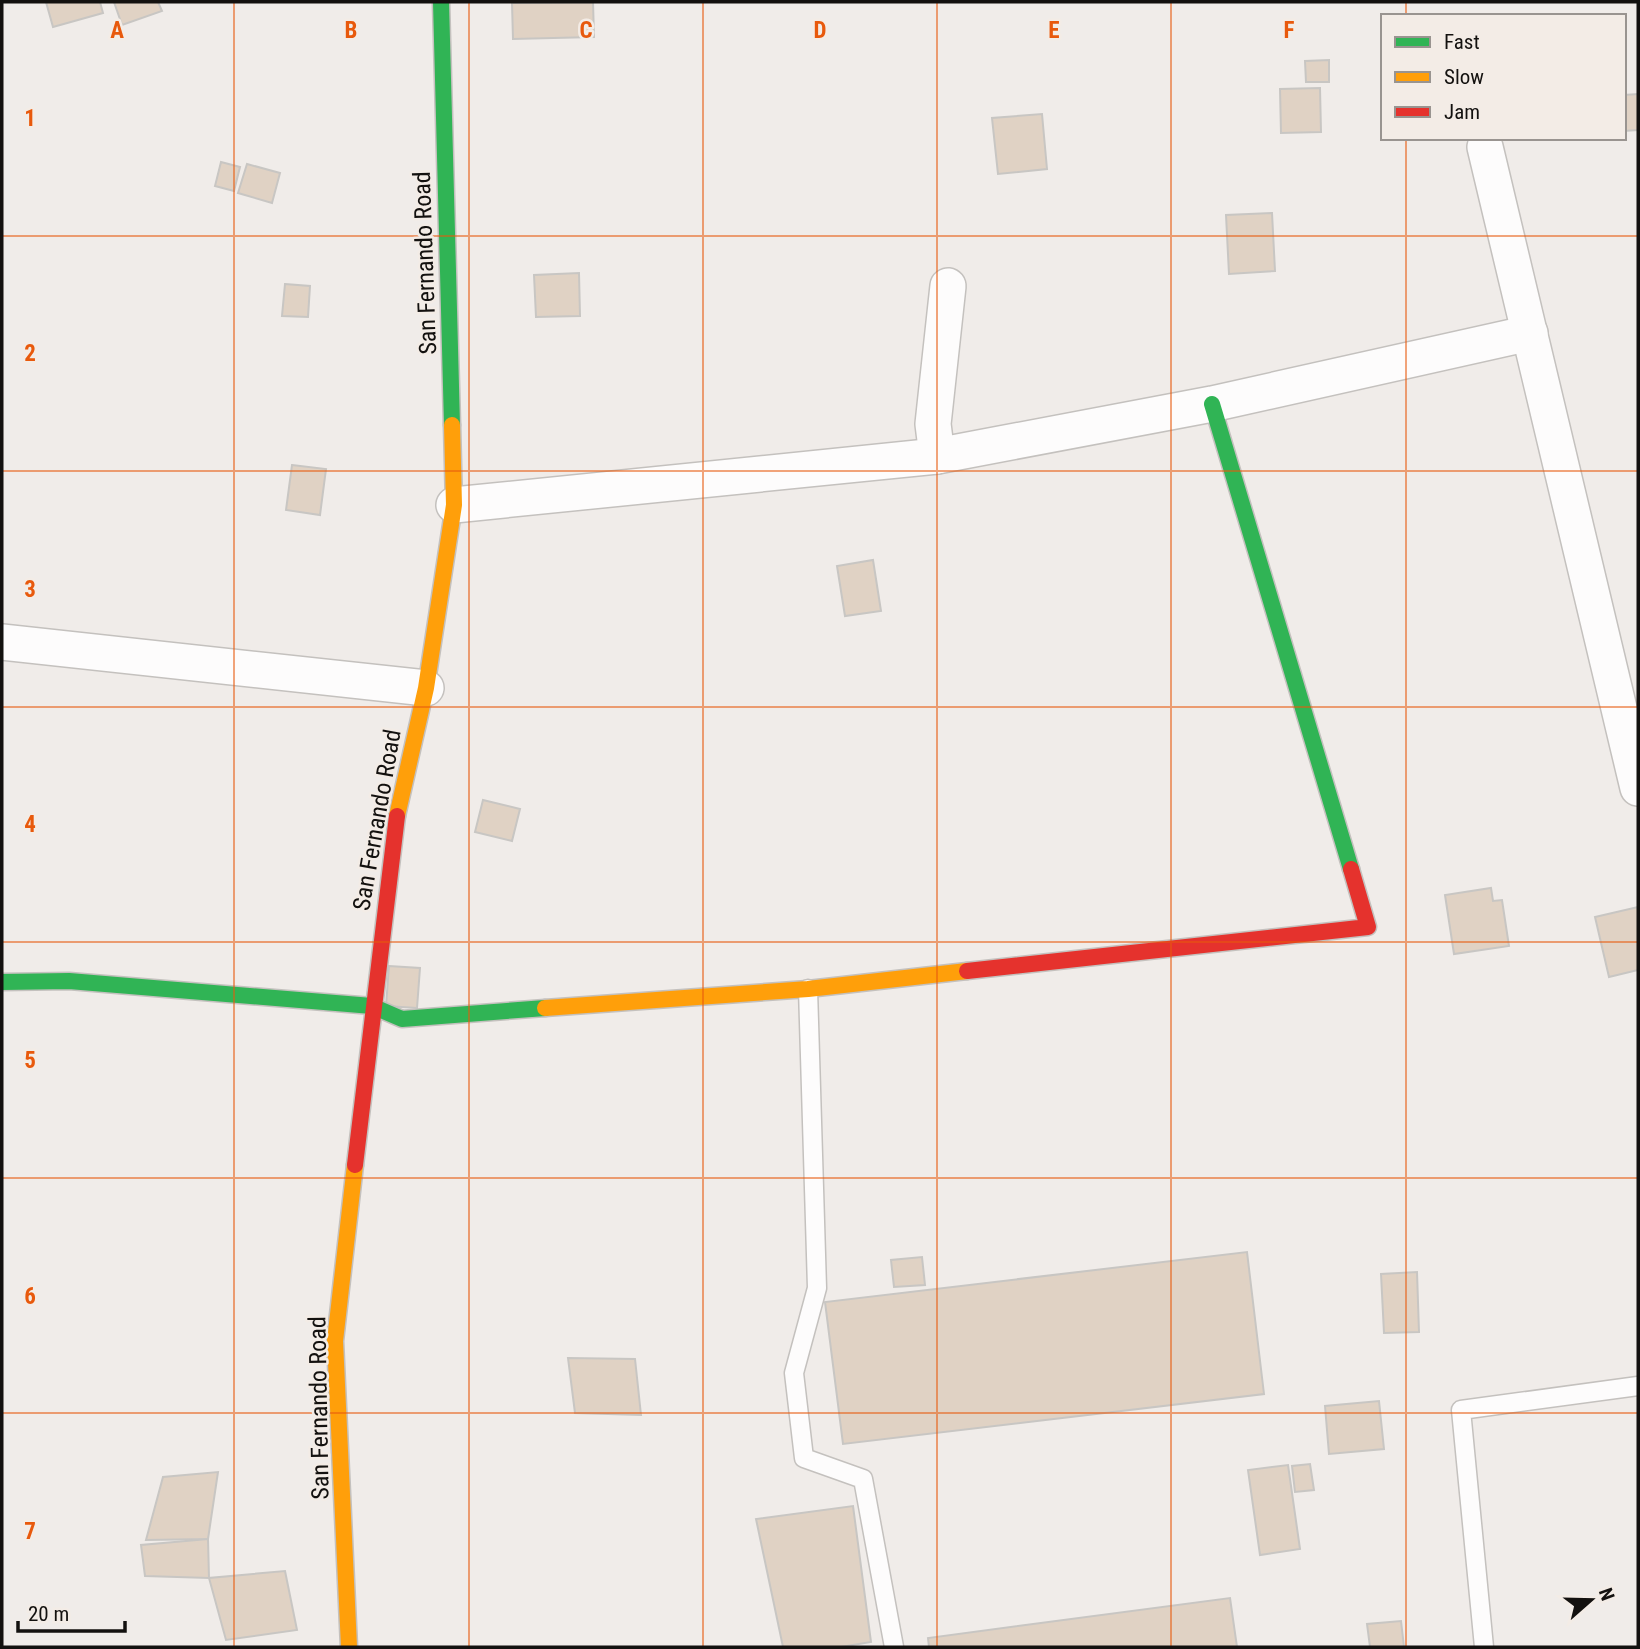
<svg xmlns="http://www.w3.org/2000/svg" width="1640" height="1649" viewBox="0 0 1640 1649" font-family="'Roboto Condensed',sans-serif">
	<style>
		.building { fill: #e0d2c4; stroke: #c8c6c3; stroke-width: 2 }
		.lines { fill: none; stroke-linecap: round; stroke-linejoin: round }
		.lane-casing { stroke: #c4c1be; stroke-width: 21 }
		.street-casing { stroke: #c4c1be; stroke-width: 38 }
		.fast-casing { stroke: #c4c1be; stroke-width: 19 }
		.slow-casing { stroke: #c4c1be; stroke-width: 19 }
		.jam-casing { stroke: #c4c1be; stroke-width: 19 }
		.lane { stroke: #fdfcfc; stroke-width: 18 }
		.street { stroke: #fdfcfc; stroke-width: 35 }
		.fast { stroke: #30b455; stroke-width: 16 }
		.slow { stroke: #ff9f0a; stroke-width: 16 }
		.jam { stroke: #e5322d; stroke-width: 16 }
		.grid { fill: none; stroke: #e8590c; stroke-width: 2; stroke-opacity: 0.55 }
		.labels { text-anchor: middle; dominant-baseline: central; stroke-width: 5; stroke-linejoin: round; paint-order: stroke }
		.street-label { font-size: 24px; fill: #13110f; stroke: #f3ece6 }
		.grid-label { font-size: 23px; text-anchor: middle; font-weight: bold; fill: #e8590c; stroke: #f3ece6; stroke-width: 5; stroke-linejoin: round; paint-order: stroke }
	</style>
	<rect width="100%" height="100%" fill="#f0ece9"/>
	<g class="building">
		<polygon points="46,2 100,2 103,13 53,27"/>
		<polygon points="114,2 158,2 162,11 122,25"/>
		<polygon points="593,2 594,37 513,39 512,3"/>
		<polygon points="1329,60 1329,82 1306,82 1305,61"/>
		<polygon points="1320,88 1321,132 1281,133 1280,89"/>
		<polygon points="1638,94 1638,130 1624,131 1624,95"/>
		<polygon points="1042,114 1047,169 998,174 992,118"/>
		<polygon points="221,162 240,167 234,191 215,186"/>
		<polygon points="247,164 280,173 272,203 238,193"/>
		<polygon points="1272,213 1275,271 1229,274 1226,215"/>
		<polygon points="579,273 580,316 536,317 534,275"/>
		<polygon points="285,284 310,286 308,317 282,316"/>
		<polygon points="292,465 326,469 320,515 286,510"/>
		<polygon points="873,560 881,611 845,616 837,566"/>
		<polygon points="483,800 520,809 512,841 475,832"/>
		<polygon points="1491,888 1493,901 1502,900 1509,946 1454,954 1445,895"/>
		<polygon points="1638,907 1638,970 1609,977 1595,917"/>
		<polygon points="389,966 420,968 417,1008 386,1006"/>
		<polygon points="1247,1252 1264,1394 843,1444 825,1302"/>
		<polygon points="922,1257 925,1285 894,1287 891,1260"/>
		<polygon points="1417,1272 1419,1332 1384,1333 1381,1274"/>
		<polygon points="568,1358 635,1359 641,1415 575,1413"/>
		<polygon points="1379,1401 1384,1449 1329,1454 1325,1406"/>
		<polygon points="1310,1464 1314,1490 1295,1492 1292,1466"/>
		<polygon points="1288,1465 1300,1549 1260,1555 1248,1470"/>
		<polygon points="218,1472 208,1539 146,1540 163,1477"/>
		<polygon points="853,1506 871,1642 841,1647 783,1647 756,1519"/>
		<polygon points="208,1539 209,1578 145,1576 141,1545"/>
		<polygon points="285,1571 297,1630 226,1640 209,1578"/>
		<polygon points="1230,1598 1237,1647 929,1647 928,1638"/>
		<polygon points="1401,1621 1404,1647 1370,1647 1367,1624"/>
	</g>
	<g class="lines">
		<defs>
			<g id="lane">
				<polyline points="808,989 817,1288 794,1373 804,1458 863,1479 894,1647"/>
				<polyline points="1484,1647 1461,1410 1638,1386"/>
			</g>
			<g id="street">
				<polyline points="1485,147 1638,788"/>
				<polyline points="937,456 933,424 948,286"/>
				<polyline points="454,505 937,456 1212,404 1530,333"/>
				<polyline points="2,642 426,688"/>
			</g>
			<g id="fast">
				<polyline points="441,2 452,425"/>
				<polyline points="1212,404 1351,869"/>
				<polyline points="2,982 69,981 372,1006 402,1019 545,1008"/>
			</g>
			<g id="slow">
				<polyline points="397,816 426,688 454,505 452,425"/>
				<polyline points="545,1008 808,989 967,971"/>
				<polyline points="349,1647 335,1341 355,1165"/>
			</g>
			<g id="jam">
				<polyline points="967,971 1368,927 1351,869"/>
				<polyline points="355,1165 397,816"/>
			</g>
		</defs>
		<use href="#lane" class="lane-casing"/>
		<use href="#street" class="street-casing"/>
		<use href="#fast" class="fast-casing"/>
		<use href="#slow" class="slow-casing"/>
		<use href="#jam" class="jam-casing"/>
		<use href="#lane" class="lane"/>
		<use href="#street" class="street"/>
		<use href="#fast" class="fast"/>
		<use href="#slow" class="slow"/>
		<use href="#jam" class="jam"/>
	</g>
	<path class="grid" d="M 234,2 L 234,1647M 469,2 L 469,1647M 703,2 L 703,1647M 937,2 L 937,1647M 1171,2 L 1171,1647M 1406,2 L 1406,16M 1406,138 L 1406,1647M 2,236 L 1638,236M 2,471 L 1638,471M 2,707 L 1638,707M 2,942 L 1638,942M 2,1178 L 1638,1178M 2,1413 L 1638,1413"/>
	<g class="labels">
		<g class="street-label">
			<text transform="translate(425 263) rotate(-92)">San Fernando Road</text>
			<text transform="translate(377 820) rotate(-80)">San Fernando Road</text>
			<text transform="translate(319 1408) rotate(-91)">San Fernando Road</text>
		</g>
	</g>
	<g class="grid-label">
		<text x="117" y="38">A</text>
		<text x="351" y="38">B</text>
		<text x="586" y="38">C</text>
		<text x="820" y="38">D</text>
		<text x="1054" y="38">E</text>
		<text x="1289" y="38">F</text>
		<text x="30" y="126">1</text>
		<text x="30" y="361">2</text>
		<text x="30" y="597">3</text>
		<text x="30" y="832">4</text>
		<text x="30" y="1068">5</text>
		<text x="30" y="1304">6</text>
		<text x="30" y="1539">7</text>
	</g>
	<rect width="1640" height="1649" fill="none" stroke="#13110f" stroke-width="7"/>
	<rect x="1381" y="14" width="245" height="126" fill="#f3ece6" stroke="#999490" stroke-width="2"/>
	<rect x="1395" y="37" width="35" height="10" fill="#30b455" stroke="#999490" stroke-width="2"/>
	<text x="1444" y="49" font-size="21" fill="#13110f">Fast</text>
	<rect x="1395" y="72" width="35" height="10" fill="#ff9f0a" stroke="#999490" stroke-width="2"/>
	<text x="1444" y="84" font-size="21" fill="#13110f">Slow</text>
	<rect x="1395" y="107" width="35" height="10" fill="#e5322d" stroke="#999490" stroke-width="2"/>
	<text x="1444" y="119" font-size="21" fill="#13110f">Jam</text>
	<g transform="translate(1591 1600) rotate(70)" stroke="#f3ece6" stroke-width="5" paint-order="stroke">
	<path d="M0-5L12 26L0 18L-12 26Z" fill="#13110f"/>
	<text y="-10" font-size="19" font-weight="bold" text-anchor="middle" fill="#13110f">N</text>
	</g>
	<path d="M18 1621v10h107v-10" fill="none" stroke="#13110f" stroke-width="3.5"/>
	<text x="28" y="1621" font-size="21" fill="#13110f" stroke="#f3ece6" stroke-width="5" paint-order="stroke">20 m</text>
</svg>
